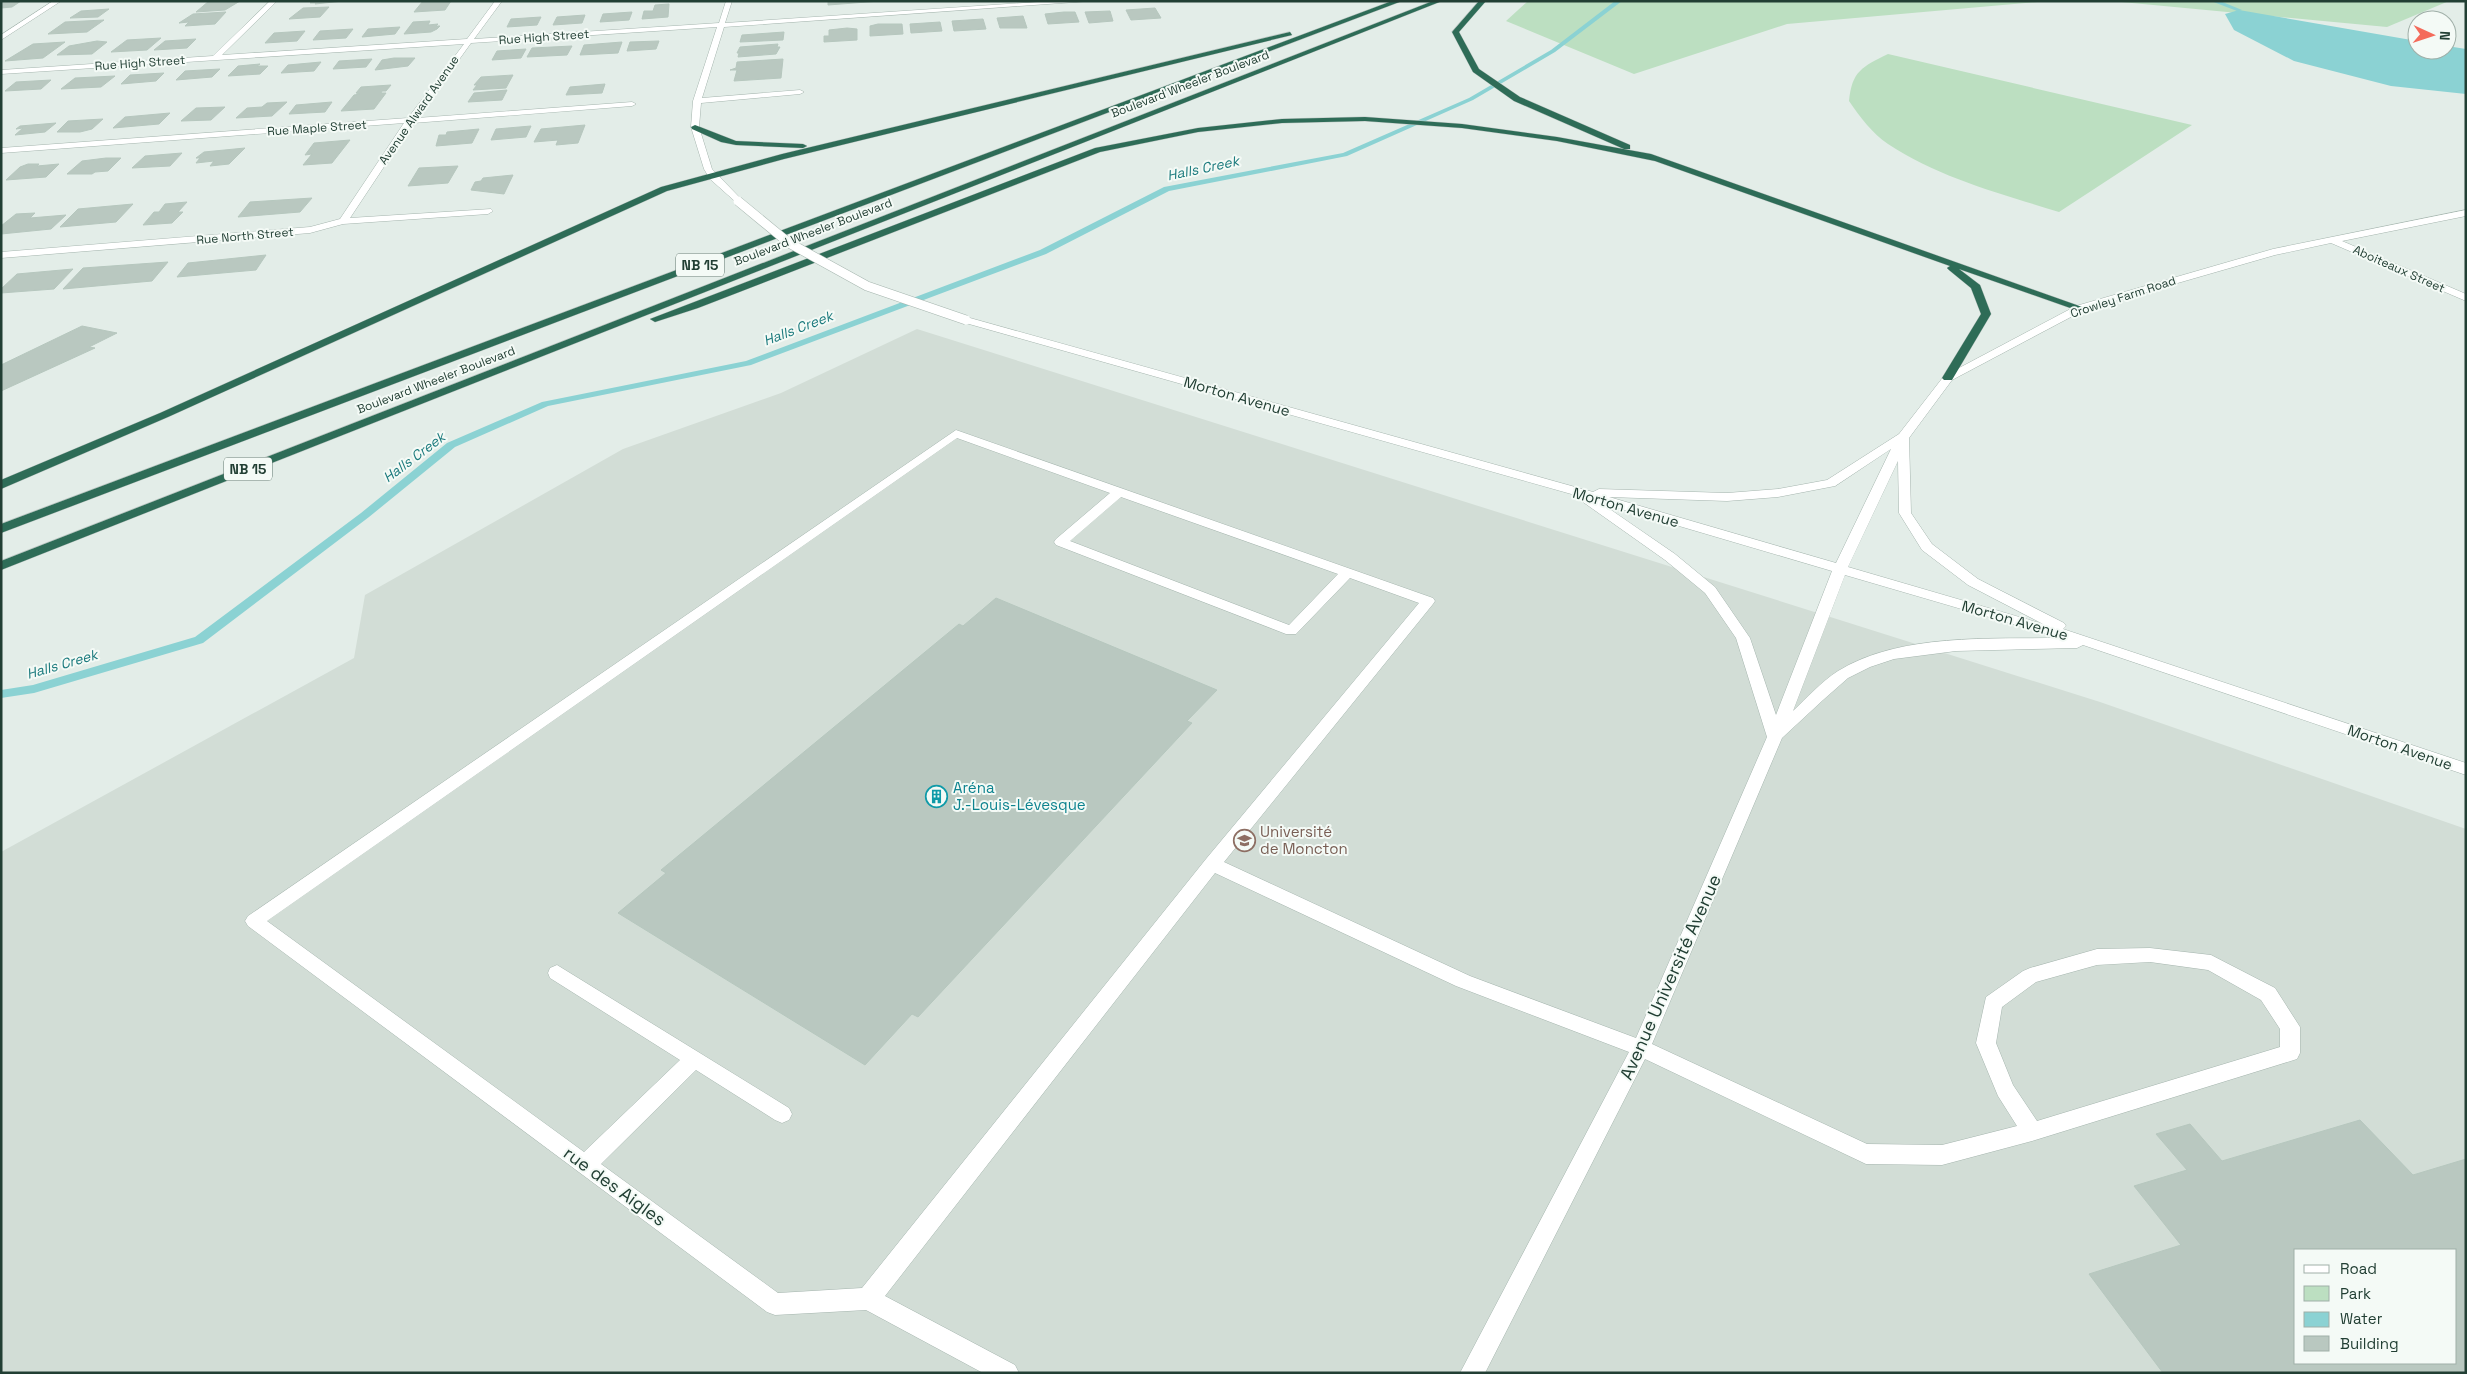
<svg xmlns="http://www.w3.org/2000/svg" width="2467" height="1374" viewBox="0 0 2467 1374" font-family="'Space Grotesk',sans-serif">
	<style>
		.built { fill: #d2ddd6; fill-rule: evenodd }
		.green { fill: #bcdfc1 }
		.water { fill: #8bd2d3 }
		.lines { fill: none; stroke-linecap: round; stroke-linejoin: round }
		.stream { fill: #8bd2d3; fill-rule: evenodd }
		.building { fill: #b9c8c0; stroke: #b6c7be; fill-rule: evenodd }
		.minor-casing { stroke: #a5b5ae; stroke-width: 1 }
		.highway-casing { stroke: #c1c9c6; stroke-width: 1 }
		.minor { fill: #fff; fill-rule: evenodd }
		.highway { fill: #2e6c57; fill-rule: evenodd }
		.minor-bridge-casing { stroke: #a5b5ae; stroke-width: 10; stroke-linecap: butt }
		.minor-bridge { stroke: #fff; stroke-width: 9 }
		.labels { text-anchor: middle; dominant-baseline: central; stroke-width: 4; stroke-linejoin: round; paint-order: stroke }
		.far-street-label { font-size: 12px; fill: #223f34; stroke: #f4faf6 }
		.far-water-label { font-size: 14px; font-style: italic; fill: #1b7a7d; stroke: #f4faf6 }
		.shield { fill: #f4faf6; stroke: #61776e; stroke-width: 1 }
		.shield-label { font-size: 14px; font-weight: bold; fill: #223f34 }
		.street-label { font-size: 15px; fill: #223f34; stroke: #f4faf6 }
		.culture-label { font-size: 15px; fill: #0d838f; stroke: #f4faf6; text-anchor: start }
		.education-label { font-size: 15px; fill: #785e54; stroke: #f4faf6; text-anchor: start }
		.near-street-label { font-size: 18px; fill: #223f34; stroke: #f4faf6 }
	</style>
	<rect width="100%" height="100%" fill="#e3ede8"/>
	<path class="built" d="M 917,329 L 2100,702 L 2466,829 L 2466,1373 L 1,1373 L 1,852 L 354,658 L 365,595 L 623,449 L 781,393 ZM 2296,1250 L 2456,1250 L 2456,1363 L 2296,1363 Z"/>
	<g class="green">
		<polygon points="1528,1 2049,1 1787,24 1634,74 1506,21"/>
		<polygon points="2111,1 2449,1 2387,27"/>
		<path d="M 1888,54 L 2192,125 L 2059,212 C 2002,194 1939,178 1888,144 C 1872,133 1860,117 1849,101 C 1852,71 1862,67 1888,54 Z"/>
	</g>
	<polygon class="water" points="2239,10 2417,41 2417,50 2447,50 2447,46 2466,49 2466,94 2391,86 2294,61 2234,30 2225,14"/>
	<g class="lines">
		<g class="stream">
			<polygon points="1615,1 1622,1 1555,52 1473,100 1347,156 1169,191 1046,254 751,365 548,406 455,447 369,517 203,643 34,693 1,698 1,690 33,685 195,637 361,513 447,443 542,402 746,361 1040,250 1164,187 1343,153 1469,98 1551,50"/>
			<polygon points="2211,1 2220,1 2242,10 2237,11"/>
		</g>
	</g>
	<g class="building">
		<polygon points="1,1 21,1 12,7 1,8"/>
		<polygon points="209,1 240,1 225,10 196,12"/>
		<polygon points="312,1 343,1 315,4 316,3 310,3"/>
		<polygon points="423,1 451,1 445,10 414,12"/>
		<polygon points="828,1 880,1 828,5"/>
		<polygon points="669,4 668,17 642,19 644,11 653,11 655,5"/>
		<polygon points="329,7 320,17 289,19 303,8"/>
		<polygon points="1155,8 1161,18 1131,20 1126,10"/>
		<polygon points="109,9 98,17 70,18 81,11"/>
		<polygon points="1110,11 1113,21 1089,23 1085,12"/>
		<polygon points="226,12 215,24 185,26 189,22 179,23 193,14"/>
		<polygon points="632,12 629,20 600,22 603,14"/>
		<polygon points="1064,12 1075,12 1079,22 1048,24 1045,14"/>
		<polygon points="585,15 582,23 553,25 557,17"/>
		<polygon points="1023,16 1027,28 1000,28 997,18"/>
		<polygon points="541,17 537,25 507,27 511,19"/>
		<polygon points="983,19 986,29 954,31 952,21"/>
		<polygon points="104,20 87,32 48,34 65,22"/>
		<polygon points="430,21 428,25 438,24 436,26 440,26 437,29 431,32 404,34 413,22"/>
		<polygon points="940,22 942,31 911,33 910,24"/>
		<polygon points="878,24 902,24 903,34 870,36 870,26"/>
		<polygon points="400,27 395,34 362,37 368,29"/>
		<polygon points="847,28 857,29 857,40 824,42 824,36 829,36 829,30"/>
		<polygon points="353,29 346,38 313,40 320,31"/>
		<polygon points="305,31 297,41 265,43 274,33"/>
		<polygon points="784,32 783,40 740,42 742,35"/>
		<polygon points="161,38 147,50 111,52 127,40"/>
		<polygon points="196,39 187,48 154,50 165,41"/>
		<polygon points="97,41 107,42 92,54 57,55 69,46"/>
		<polygon points="659,41 656,49 627,51 630,42"/>
		<polygon points="65,42 43,58 5,61 33,44"/>
		<polygon points="622,42 618,53 580,55 584,45"/>
		<polygon points="778,44 777,47 780,47 776,54 738,57 739,53 737,53 740,47"/>
		<polygon points="572,46 567,55 527,57 532,48"/>
		<polygon points="526,49 521,58 492,60 497,51"/>
		<polygon points="394,58 415,58 408,66 375,70 382,60"/>
		<polygon points="372,59 366,67 333,69 339,61"/>
		<polygon points="783,59 781,78 734,81 737,70 730,70 736,68 737,62"/>
		<polygon points="321,62 314,71 281,73 288,65"/>
		<polygon points="260,64 257,66 268,66 260,74 228,76 238,66"/>
		<polygon points="220,69 212,77 176,80 185,71"/>
		<polygon points="164,73 156,81 121,84 130,75"/>
		<polygon points="513,75 506,88 473,90 477,85 474,85 481,77"/>
		<polygon points="115,76 101,87 61,89 75,78"/>
		<polygon points="51,80 41,89 5,91 16,82"/>
		<polygon points="605,84 602,93 566,95 570,87"/>
		<polygon points="391,85 386,91 382,91 381,93 386,93 374,109 341,111 354,95 360,94 356,93 361,87"/>
		<polygon points="507,90 502,100 468,102 474,93"/>
		<polygon points="287,102 272,116 236,118 247,108 262,107 267,103"/>
		<polygon points="332,102 325,112 289,114 296,105"/>
		<polygon points="225,107 211,120 181,121 196,108"/>
		<polygon points="170,113 159,124 113,128 125,117"/>
		<polygon points="103,119 92,129 80,132 57,132 68,121"/>
		<polygon points="56,123 45,132 15,135 23,128 16,129 20,126"/>
		<polygon points="585,125 578,143 556,145 558,140 534,142 541,129"/>
		<polygon points="531,126 526,137 491,140 496,129"/>
		<polygon points="479,129 472,143 436,146 439,135 446,135 447,132"/>
		<polygon points="350,140 332,163 303,165 312,154 305,155 314,143"/>
		<polygon points="245,148 229,164 210,166 214,161 196,163 200,158 196,158 204,152"/>
		<polygon points="182,153 170,166 132,168 145,156"/>
		<polygon points="106,158 121,158 108,171 95,172 92,174 67,174 82,161"/>
		<polygon points="28,164 39,164 37,166 59,164 46,177 6,180 20,167"/>
		<polygon points="458,166 448,183 408,186 419,168"/>
		<polygon points="513,175 504,194 471,190 475,182 481,181 483,178"/>
		<polygon points="312,198 300,212 238,217 250,202"/>
		<polygon points="187,202 178,212 183,212 172,223 143,225 154,212 159,212 165,204"/>
		<polygon points="133,204 116,222 60,227 78,209"/>
		<polygon points="35,213 30,218 66,215 51,229 1,234 1,226 16,214"/>
		<polygon points="266,255 256,270 177,277 188,263"/>
		<polygon points="168,262 152,281 63,289 83,268"/>
		<polygon points="73,269 54,289 1,293 1,289 17,274"/>
		<polygon points="82,326 117,333 89,347 95,348 1,391 1,365"/>
		<polygon points="996,598 1217,690 1187,721 1192,723 918,1017 912,1014 865,1065 618,913 666,873 661,870 959,624 963,626"/>
		<path d="M 2360,1120 L 2413,1175 L 2466,1159 L 2466,1373 L 2163,1373 L 2089,1274 L 2181,1245 L 2134,1186 L 2187,1170 L 2156,1134 L 2190,1124 L 2222,1161 ZM 2296,1250 L 2456,1250 L 2456,1363 L 2296,1363 Z"/>
	</g>
	<g class="lines">
		<defs>
			<g id="minor">
				<polygon points="53,1 61,1 1,40 1,35"/>
				<polygon points="270,1 277,1 222,55 467,39 495,1 502,1 474,39 719,23 726,1 732,1 725,23 1053,1 1090,1 724,27 702,98 800,90 804,92 800,94 701,103 699,127 712,169 741,199 741,203 738,204 710,179 704,169 691,127 693,101 717,27 471,43 417,118 632,102 636,104 632,106 413,123 350,218 491,209 493,211 488,214 343,224 310,233 1,258 1,252 310,227 340,219 404,123 1,153 1,148 408,118 464,44 1,74 1,70 213,56"/>
				<path d="M 2466,210 L 2466,216 L 2342,241 L 2466,294 L 2466,301 L 2331,243 L 2275,255 L 2084,310 L 1952,380 L 1909,438 L 1911,513 L 1932,544 L 1978,579 L 2064,623 L 2066,626 L 2063,629 L 2466,763 L 2466,775 L 2083,645 L 2077,648 L 1956,651 L 1894,659 L 1870,667 L 1848,678 L 1823,700 L 1782,738 L 1652,1044 L 1867,1144 L 1942,1145 L 2017,1126 L 1998,1096 L 1976,1043 L 1986,997 L 2023,971 L 2030,968 L 2097,949 L 2150,948 L 2211,955 L 2275,988 L 2300,1027 L 2300,1053 L 2297,1059 L 2032,1141 L 1942,1165 L 1866,1164 L 1645,1059 L 1485,1373 L 1460,1373 L 1629,1052 L 1456,986 L 1215,873 L 885,1296 L 1015,1365 L 1019,1373 L 983,1373 L 866,1310 L 775,1315 L 767,1312 L 248,926 L 245,921 L 248,916 L 956,430 L 1433,598 L 1435,601 L 1433,604 L 1224,862 L 1470,976 L 1636,1038 L 1767,737 L 1736,638 L 1705,593 L 1665,560 L 1583,502 L 1582,497 L 962,322 L 962,318 L 970,318 L 1593,492 L 1599,489 L 1727,493 L 1778,489 L 1827,480 L 1899,434 L 1944,376 L 2076,306 L 2273,249 ZM 957,438 L 1110,493 L 1056,539 L 1054,542 L 1056,545 L 1286,634 L 1296,634 L 1350,578 L 1419,603 L 1206,859 L 862,1288 L 778,1293 L 601,1164 L 696,1070 L 775,1120 L 782,1123 L 789,1120 L 792,1114 L 789,1108 L 557,965 L 550,968 L 548,973 L 550,978 L 680,1060 L 584,1152 L 267,921 ZM 1891,449 L 1836,563 L 1609,497 L 1727,501 L 1778,497 L 1835,486 ZM 1898,461 L 1899,513 L 1922,550 L 1968,585 L 2043,624 L 1848,567 ZM 1121,497 L 1338,574 L 1289,625 L 1070,541 ZM 1601,503 L 1832,571 L 1776,715 L 1750,638 L 1715,587 L 1675,554 ZM 1845,575 L 2061,638 C 1992,639 1899,633 1838,671 C 1821,682 1807,698 1793,711 ZM 2150,962 L 2208,970 L 2261,1000 L 2280,1029 L 2280,1047 L 2037,1121 L 2013,1085 L 1996,1043 L 2002,1007 L 2036,982 L 2097,965 Z"/>
			</g>
			<g id="highway">
				<polygon points="1392,1 1402,1 1,533 1,524"/>
				<polygon points="1433,1 1442,1 1,570 1,561"/>
				<polygon points="1479,1 1486,1 1459,32 1479,69 1520,97 1630,145 1630,149 1624,149 1514,101 1473,72 1452,32"/>
				<polygon points="1290,32 1292,35 784,159 667,191 168,417 1,489 1,480 160,413 661,187 782,154"/>
				<polygon points="1365,117 1462,124 1557,137 1651,154 2085,308 2080,311 2076,310 1959,269 1980,285 1991,314 1952,380 1944,380 1942,378 1981,314 1971,288 1949,270 1947,268 1950,266 1655,161 1557,141 1462,128 1365,121 1282,123 1198,132 1100,152 698,308 655,322 650,319 1095,148 1198,128 1282,119"/>
				<polygon points="695,125 736,141 803,144 807,146 803,148 736,145 721,142 692,129 691,127"/>
			</g>
		</defs>
		<use href="#minor" class="minor-casing"/>
		<use href="#highway" class="highway-casing"/>
		<use href="#minor" class="minor"/>
		<use href="#highway" class="highway"/>
		<defs>
			<polyline id="minor-bridge" points="738,201 789,243 867,286 966,320"/>
		</defs>
		<use href="#minor-bridge" class="minor-bridge-casing"/>
		<use href="#minor-bridge" class="minor-bridge"/>
	</g>
	<defs>
		<symbol id="building-ring" viewBox="-11 -11 22 22"><circle r="9.5" fill="#f4faf6" stroke="#0f9aa8" stroke-width="1.5"/><path d="M-4-6H4V6H1V3H-1V6H-4ZM-2.5-4.3h1.7v1.8h-1.7ZM.8-4.3h1.7v1.8H.8ZM-2.5-1h1.7V.8h-1.7ZM.8-1h1.7V.8H.8Z" fill="#0f9aa8"/></symbol>
		<symbol id="university-ring" viewBox="-11 -11 22 22"><circle r="9.5" fill="#f4faf6" stroke="#8d6e63" stroke-width="1.5"/><path d="M0-5L7-2L0 1L-7-2ZM-4 1L0 2.5L4 1V4Q0 6-4 4Z" fill="#8d6e63"/></symbol>
	</defs>
	<g fill-rule="evenodd">
		<use href="#building-ring" x="924" y="784" width="25" height="25"/>
		<use href="#university-ring" x="1232" y="828" width="25" height="25"/>
	</g>
	<g class="labels">
		<g class="far-street-label">
			<text transform="translate(544 37) rotate(-4)">Rue High Street</text>
			<text transform="translate(140 63) rotate(-4)">Rue High Street</text>
			<text transform="translate(1190 84) rotate(-21)">Boulevard Wheeler Boulevard</text>
			<text transform="translate(419 110) rotate(-55)">Avenue Alward Avenue</text>
			<text transform="translate(317 128) rotate(-4)">Rue Maple Street</text>
			<text transform="translate(813 232) rotate(-21)">Boulevard Wheeler Boulevard</text>
			<text transform="translate(245 236) rotate(-5)">Rue North Street</text>
			<text transform="translate(2399 269) rotate(24)">Aboiteaux Street</text>
			<text transform="translate(2123 297) rotate(-18)">Crowley Farm Road</text>
			<text transform="translate(436 380) rotate(-21)">Boulevard Wheeler Boulevard</text>
		</g>
		<g class="far-water-label">
			<text transform="translate(1203 168) rotate(-12)">Halls Creek</text>
			<text transform="translate(798 328) rotate(-21)">Halls Creek</text>
			<text transform="translate(414 457) rotate(-37)">Halls Creek</text>
			<text transform="translate(62 664) rotate(-16)">Halls Creek</text>
		</g>
		<g class="shield">
			<rect x="676" y="253.5" width="48" height="23" rx="4"/>
			<rect x="224" y="457.5" width="48" height="23" rx="4"/>
		</g>
		<g class="shield-label">
			<text x="700" y="265">NB 15</text>
			<text x="248" y="469">NB 15</text>
		</g>
		<g class="street-label">
			<text transform="translate(1237 396) rotate(16)">Morton Avenue</text>
			<text transform="translate(1626 507) rotate(16)">Morton Avenue</text>
			<text transform="translate(2015 620) rotate(16)">Morton Avenue</text>
			<text transform="translate(2400 747) rotate(19)">Morton Avenue</text>
		</g>
		<g class="culture-label">
			<text x="953" y="787">Aréna<tspan x="953" dy="17">J.-Louis-Lévesque</tspan></text>
		</g>
		<g class="education-label">
			<text x="1260" y="831">Université<tspan x="1260" dy="17">de Moncton</tspan></text>
		</g>
		<g class="near-street-label">
			<text transform="translate(1670 977) rotate(-66)">Avenue Université Avenue</text>
			<text transform="translate(615 1186) rotate(36)">rue des Aigles</text>
		</g>
	</g>
	<rect width="2467" height="1374" fill="none" stroke="#223f34" stroke-width="5"/>
	<rect x="2294" y="1249" width="162" height="115" fill="#f4faf6" stroke="#a0afa8"/>
	<rect x="2304" y="1265" width="25" height="8" fill="#ffffff" stroke="#a0afa8"/>
	<text x="2340" y="1274" font-size="15" fill="#223f34">Road</text>
	<rect x="2304" y="1286" width="25" height="15" fill="#bcdfc1" stroke="#a0afa8"/>
	<text x="2340" y="1299" font-size="15" fill="#223f34">Park</text>
	<rect x="2304" y="1312" width="25" height="15" fill="#8bd2d3" stroke="#a0afa8"/>
	<text x="2340" y="1324" font-size="15" fill="#223f34">Water</text>
	<rect x="2304" y="1336" width="25" height="15" fill="#b9c8c0" stroke="#a0afa8"/>
	<text x="2340" y="1349" font-size="15" fill="#223f34">Building</text>
	<g transform="translate(2432 35) rotate(93)"><circle r="24" fill="#f4faf6" stroke="#a0afa8"/>
	<path d="M0-4L9 19L0 12L-9 19Z" fill="#f46b5b"/>
	<text y="-8" font-size="14" font-weight="bold" text-anchor="middle" fill="#223f34">N</text>
	</g>
</svg>
